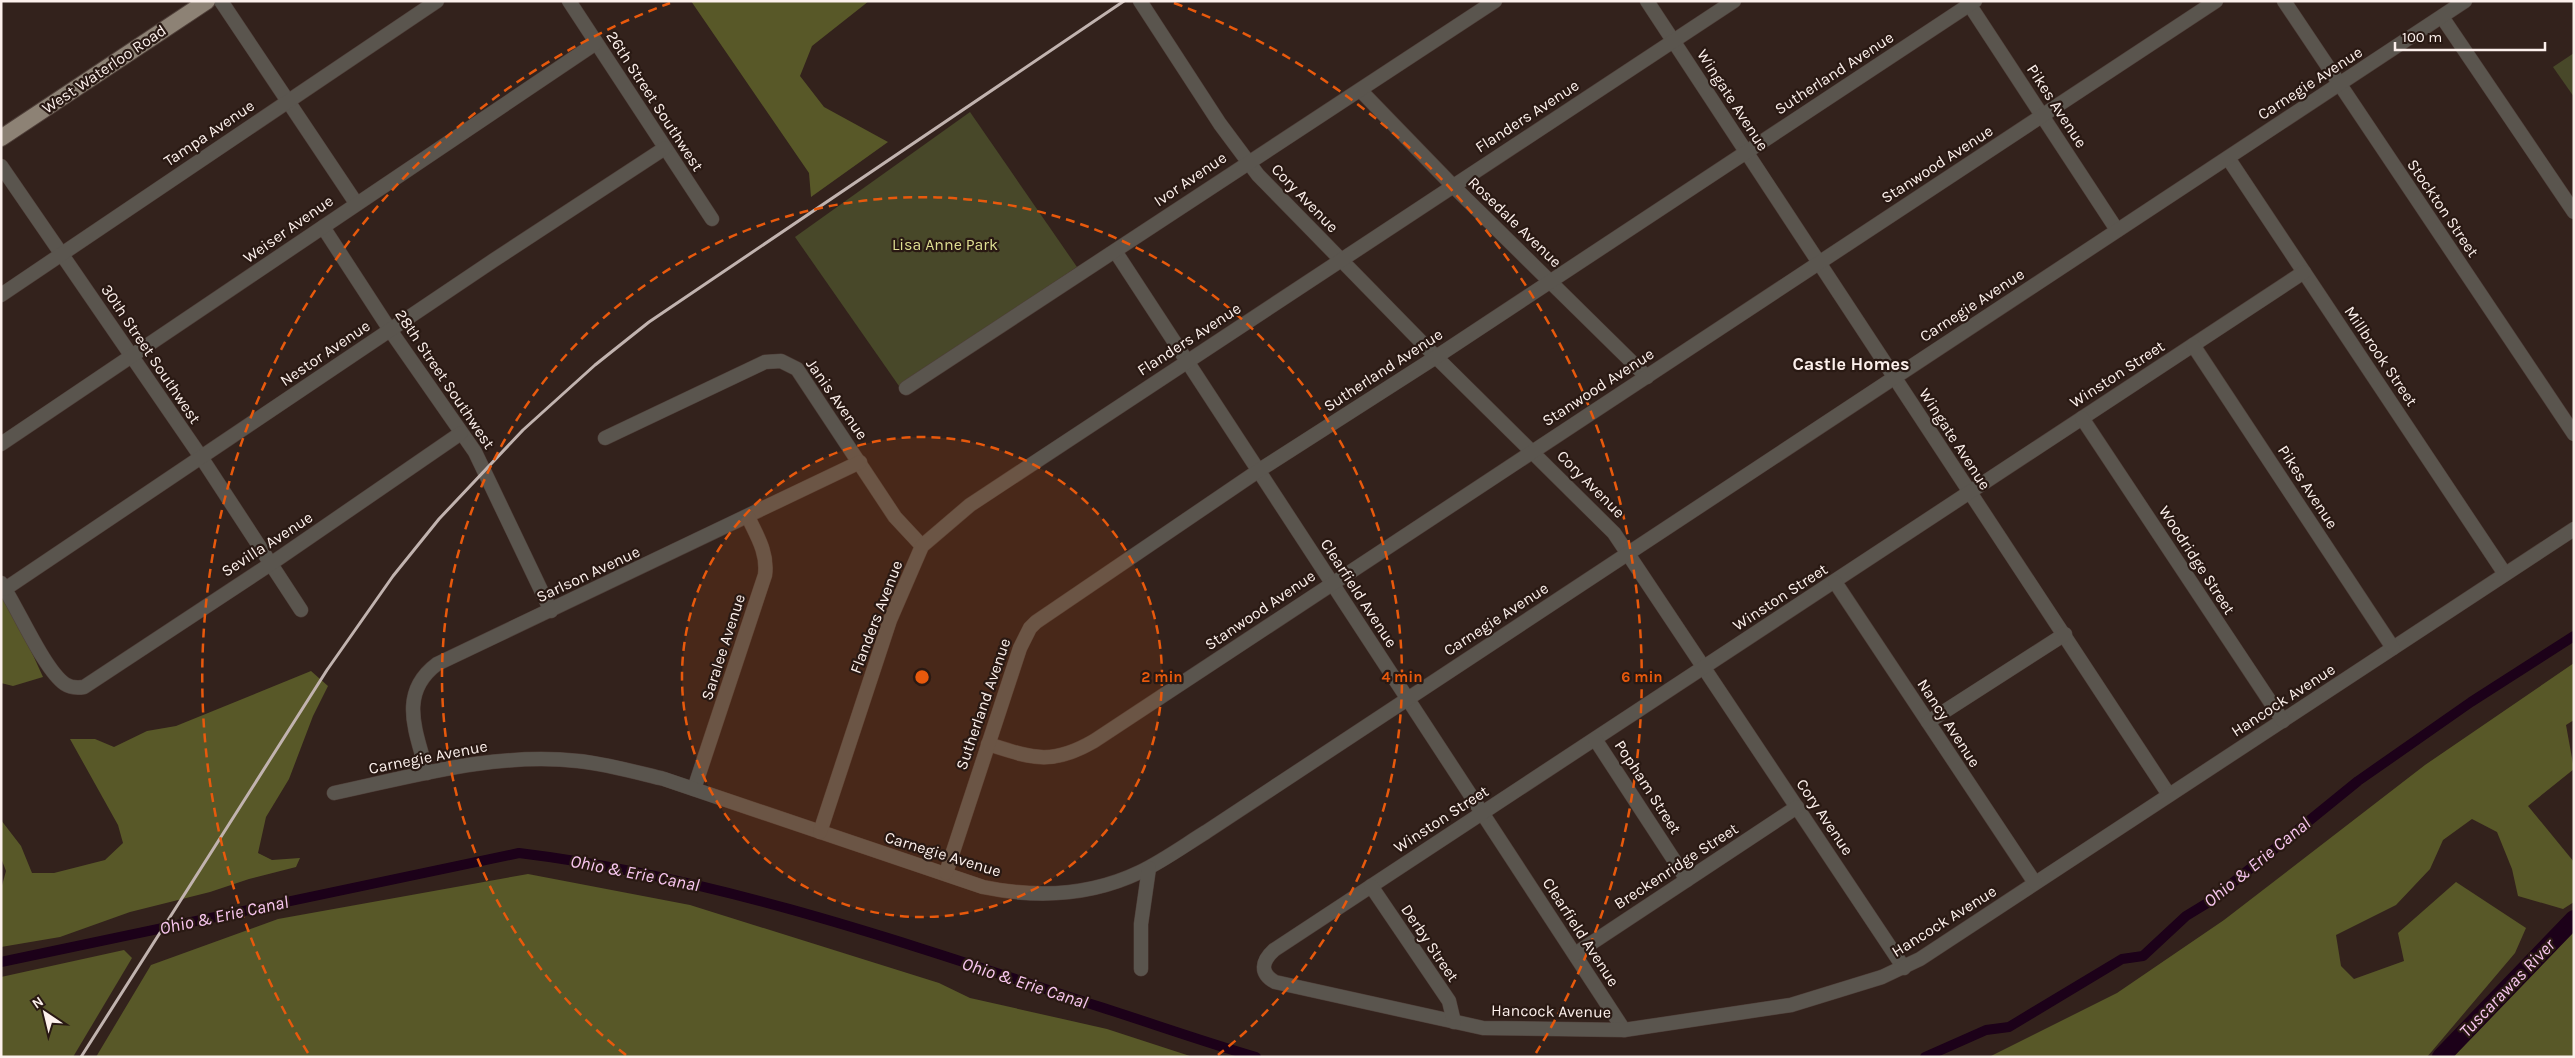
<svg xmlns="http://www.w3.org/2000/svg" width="2575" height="1058" viewBox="0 0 2575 1058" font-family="Karla,sans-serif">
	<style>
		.green { fill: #484829 }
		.forest { fill: #585828 }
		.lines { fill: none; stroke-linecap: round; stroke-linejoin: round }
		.canal { stroke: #1c0119; stroke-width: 10 }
		.river { stroke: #1c0119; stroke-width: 18 }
		.minor-casing { stroke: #4f3f39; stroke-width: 15 }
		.major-casing { stroke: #4f3f39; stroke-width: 18 }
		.minor { stroke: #5a554e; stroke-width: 14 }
		.major { stroke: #8d8275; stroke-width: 16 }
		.rail { stroke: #c1b3af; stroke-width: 3 }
		.ring { fill: none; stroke: #e8590c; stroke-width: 2.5; stroke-dasharray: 9 6 }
		.labels { text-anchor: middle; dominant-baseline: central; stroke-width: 4.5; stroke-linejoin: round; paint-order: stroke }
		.street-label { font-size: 16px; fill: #fcf0ec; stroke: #291913 }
		.park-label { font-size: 16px; fill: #dfdf92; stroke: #291913 }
		.neighbourhood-label { font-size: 18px; font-weight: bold; fill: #fcf0ec; stroke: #291913 }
		.water-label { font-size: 18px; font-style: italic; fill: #f9c7f0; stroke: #291913 }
		.centre { fill: #e8590c; stroke: #291913; stroke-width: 2.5 }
		.ring-label { font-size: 15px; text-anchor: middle; font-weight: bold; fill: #e8590c; stroke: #291913; stroke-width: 4.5; stroke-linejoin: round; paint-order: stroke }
	</style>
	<rect width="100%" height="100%" fill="#33221c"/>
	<g class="green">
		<polygon points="2574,53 2574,97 2553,67"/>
		<polygon points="970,112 1077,267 899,386 795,237"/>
	</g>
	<g class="forest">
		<polygon points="691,1 869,1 812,46 800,76 824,107 888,142 811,197 809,173"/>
		<polygon points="1,595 12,609 43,677 13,686 1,683"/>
		<polygon points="2574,663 2574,720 2566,725 2574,769 2528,806 2574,862 2574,902 2563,909 2518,896 2512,869 2497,832 2472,819 2443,840 2430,869 2396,905 2336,935 2341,966 2354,979 2404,961 2398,933 2456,882 2526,928 2515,953 2427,1057 1989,1057 2117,993 2224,920 2425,765"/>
		<polygon points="311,671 328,686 313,716 289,779 266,817 258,853 272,860 300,858 296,867 249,879 210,892 130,912 60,937 1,947 1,889 6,871 1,858 1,820 21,846 32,873 54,873 105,860 123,843 118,825 70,739 95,739 114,747 147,731 176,726"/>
		<polygon points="528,874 690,905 939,983 970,998 1107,1029 1193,1057 96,1057 151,965 278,919"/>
		<polygon points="2574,917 2574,1057 2441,1057 2515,981"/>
		<polygon points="124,950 132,958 73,1057 1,1057 1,977"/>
	</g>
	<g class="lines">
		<g class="canal">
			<path d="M 1,962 L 519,853 C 716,877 906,943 1094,1005 C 1148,1022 1201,1041 1256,1057"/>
			<polyline points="1925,1057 1986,1030 2009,1027 2122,959 2143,956 2186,916 2209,902 2358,781 2471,702 2574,636"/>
		</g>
		<polyline class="river" points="2441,1057 2574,919"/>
		<defs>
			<g id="minor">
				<polyline points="221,1 356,203"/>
				<polyline points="569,1 712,219"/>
				<polyline points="1140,1 1220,124 1258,175 1436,357 1614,533 1904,968"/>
				<polyline points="1647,1 2169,795"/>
				<polyline points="1967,1 2117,230"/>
				<polyline points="2284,1 2574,434"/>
				<polyline points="2442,17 2574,212"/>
				<polyline points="1361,91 1453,186 1647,377"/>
				<polyline points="2228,158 2505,574"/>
				<polyline points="1,166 201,457 301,610"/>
				<polyline points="323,227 390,330 475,452 551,611"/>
				<polyline points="1115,251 1624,1030"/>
				<path d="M 2304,272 L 1274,950 C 1262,961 1259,973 1275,982 L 1483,1028 L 1624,1030 L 1791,1005 L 1882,977 L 1920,959 L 2574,529"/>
				<polyline points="1,295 437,1"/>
				<polyline points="2193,345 2393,648"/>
				<polyline points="906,388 1495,1"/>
				<polyline points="2082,418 2283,721"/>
				<polyline points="605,438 765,362 781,361 797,369 895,517 922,546"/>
				<polyline points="1,444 596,43"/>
				<polyline points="1835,582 2035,883"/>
				<path d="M 1,583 C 17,606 44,670 65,684 C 71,688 77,688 84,687 L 272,563 L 461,433"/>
				<polyline points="5,589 494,260 665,148"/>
				<polyline points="1928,722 2065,634"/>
				<polyline points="1595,739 1687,880"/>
				<path d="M 988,744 C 1032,758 1051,766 1094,741 L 2216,1"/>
				<path d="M 427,773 C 417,733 397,694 437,664 L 860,462"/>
				<path d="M 694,789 L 765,575 C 768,553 757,536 748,517"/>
				<path d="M 334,793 C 414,776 495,752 578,761 C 607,764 635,772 664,779 L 983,887 C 1036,898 1090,896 1140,872 C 1163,861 1185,845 1206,832 L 2465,1"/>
				<polyline points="820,832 890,620 922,546 970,505 1734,1"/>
				<polyline points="946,873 1020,648 1030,628 1036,622 1258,471 1436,357 1975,1"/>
				<polyline points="1371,886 1449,1001 1454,1022"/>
				<polyline points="1575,954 1797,807"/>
				<polyline points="1141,969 1141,924 1149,868"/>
			</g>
			<polyline id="major" points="1,138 207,1"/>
		</defs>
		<use href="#minor" class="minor-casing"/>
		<use href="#major" class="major-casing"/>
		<use href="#minor" class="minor"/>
		<use href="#major" class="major"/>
		<polyline class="rail" points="81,1057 327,670 393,576 439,519 523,430 595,365 649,322 1124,1"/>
	</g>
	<circle cx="922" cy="677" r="240" fill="#e8590c" fill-opacity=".12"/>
	<g class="ring">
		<circle cx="922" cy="677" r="240"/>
		<path d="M626 1055A480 480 0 1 1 1218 1055"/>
		<path d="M308 1053A720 720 0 0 1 670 3M1174 3A720 720 0 0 1 1536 1053"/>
	</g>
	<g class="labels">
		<g class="street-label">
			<text transform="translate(104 69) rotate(-34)">West Waterloo Road</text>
			<text transform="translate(1834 73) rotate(-33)">Sutherland Avenue</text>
			<text transform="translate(2310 83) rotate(-33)">Carnegie Avenue</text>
			<text transform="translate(1733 100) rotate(57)">Wingate Avenue</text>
			<text transform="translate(655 101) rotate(57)">26th Street Southwest</text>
			<text transform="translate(2057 106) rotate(57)">Pikes Avenue</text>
			<text transform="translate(1527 116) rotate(-33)">Flanders Avenue</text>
			<text transform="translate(209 133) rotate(-34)">Tampa Avenue</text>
			<text transform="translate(1937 164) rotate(-33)">Stanwood Avenue</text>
			<text transform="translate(1190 179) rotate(-34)">Ivor Avenue</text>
			<text transform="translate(1305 198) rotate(46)">Cory Avenue</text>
			<text transform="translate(2443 208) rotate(56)">Stockton Street</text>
			<text transform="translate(1515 222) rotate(44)">Rosedale Avenue</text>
			<text transform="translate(288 229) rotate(-35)">Weiser Avenue</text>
			<text transform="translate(1972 305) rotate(-33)">Carnegie Avenue</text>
			<text transform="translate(1189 339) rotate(-33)">Flanders Avenue</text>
			<text transform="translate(325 353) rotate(-34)">Nestor Avenue</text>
			<text transform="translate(151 354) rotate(56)">30th Street Southwest</text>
			<text transform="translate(2381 356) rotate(56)">Millbrook Street</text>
			<text transform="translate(1383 370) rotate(-33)">Sutherland Avenue</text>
			<text transform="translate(2117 374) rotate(-33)">Winston Street</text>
			<text transform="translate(445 379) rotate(56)">28th Street Southwest</text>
			<text transform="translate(1598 387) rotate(-33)">Stanwood Avenue</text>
			<text transform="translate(837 399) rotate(55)">Janis Avenue</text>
			<text transform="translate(1955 439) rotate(57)">Wingate Avenue</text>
			<text transform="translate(1591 484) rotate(45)">Cory Avenue</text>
			<text transform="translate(2308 487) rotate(57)">Pikes Avenue</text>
			<text transform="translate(267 544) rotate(-33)">Sevilla Avenue</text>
			<text transform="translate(2197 560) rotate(57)">Woodridge Street</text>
			<text transform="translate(588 574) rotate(-25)">Sarlson Avenue</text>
			<text transform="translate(1359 593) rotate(57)">Clearfield Avenue</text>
			<text transform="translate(1780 597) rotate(-33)">Winston Street</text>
			<text transform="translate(1260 610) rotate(-34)">Stanwood Avenue</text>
			<text transform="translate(876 617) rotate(-69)">Flanders Avenue</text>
			<text transform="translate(1496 619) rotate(-33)">Carnegie Avenue</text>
			<text transform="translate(723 647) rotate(-72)">Saralee Avenue</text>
			<text transform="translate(2283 700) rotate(-33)">Hancock Avenue</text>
			<text transform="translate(983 704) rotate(-71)">Sutherland Avenue</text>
			<text transform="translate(1949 723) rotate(57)">Nancy Avenue</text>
			<text transform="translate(428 757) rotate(-11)">Carnegie Avenue</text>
			<text transform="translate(1648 787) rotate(57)">Popham Street</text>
			<text transform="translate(1825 817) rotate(56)">Cory Avenue</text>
			<text transform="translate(1441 819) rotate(-33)">Winston Street</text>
			<text transform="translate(943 854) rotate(17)">Carnegie Avenue</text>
			<text transform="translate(1676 866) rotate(-33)">Breckenridge Street</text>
			<text transform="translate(1944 921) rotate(-32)">Hancock Avenue</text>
			<text transform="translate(1581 932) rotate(57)">Clearfield Avenue</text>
			<text transform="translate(1430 943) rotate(56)">Derby Street</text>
			<text transform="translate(1551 1011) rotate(1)">Hancock Avenue</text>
		</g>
		<g class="park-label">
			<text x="945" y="244">Lisa Anne Park</text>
		</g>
		<g class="neighbourhood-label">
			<text x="1851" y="364">Castle Homes</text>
		</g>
		<g class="water-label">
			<text transform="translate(2257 862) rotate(-39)">Ohio &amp; Erie Canal</text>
			<text transform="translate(635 873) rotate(11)">Ohio &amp; Erie Canal</text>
			<text transform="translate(224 915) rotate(-12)">Ohio &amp; Erie Canal</text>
			<text transform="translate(1025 983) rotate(18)">Ohio &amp; Erie Canal</text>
			<text transform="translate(2507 988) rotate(-46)">Tuscarawas River</text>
		</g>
	</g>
	<circle cx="922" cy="677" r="8" class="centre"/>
	<g class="ring-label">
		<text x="1162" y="682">2 min</text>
		<text x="1402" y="682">4 min</text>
		<text x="1642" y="682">6 min</text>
	</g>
	<rect width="2575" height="1058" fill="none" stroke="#fcf0ec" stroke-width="5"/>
	<g transform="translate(45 1013) rotate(325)" stroke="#291913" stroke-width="4" paint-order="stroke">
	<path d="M0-4L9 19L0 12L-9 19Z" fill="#fcf0ec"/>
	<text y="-8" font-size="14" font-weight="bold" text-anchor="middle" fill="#fcf0ec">N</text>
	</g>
	<path d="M2395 42v8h150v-8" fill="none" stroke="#fcf0ec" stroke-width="2.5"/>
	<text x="2402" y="42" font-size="15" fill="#fcf0ec" stroke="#291913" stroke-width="4" paint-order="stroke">100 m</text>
</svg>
